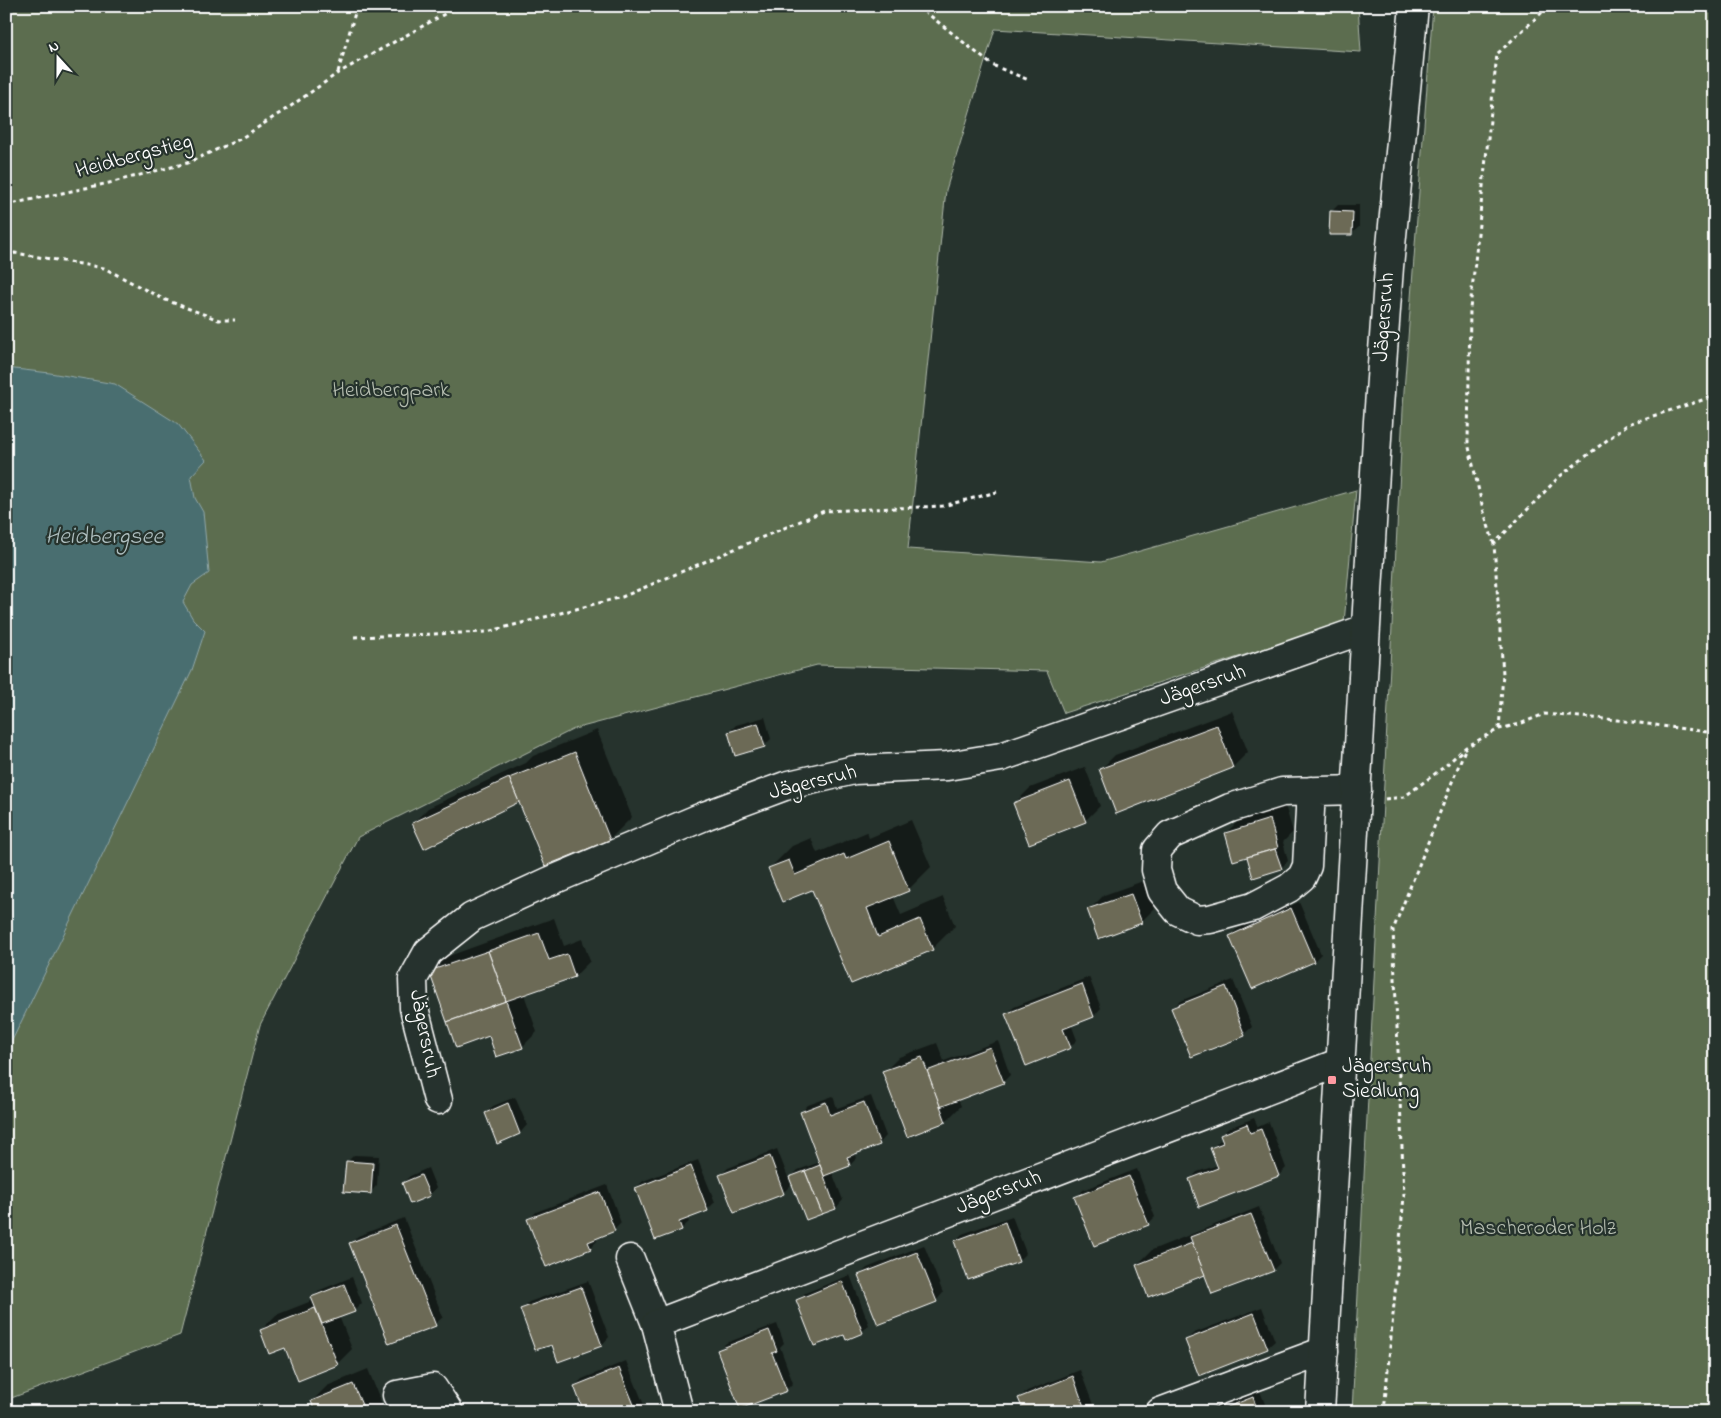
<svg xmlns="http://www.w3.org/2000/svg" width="1721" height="1418" viewBox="0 0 1721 1418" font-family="'Indie Flower',sans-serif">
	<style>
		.green { fill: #5b6d50; stroke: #adb6a8 }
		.water { fill: #4a6e70; stroke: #92a8a9 }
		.shadow { fill: #0007 }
		.building { fill: #6c6b56; stroke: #fff }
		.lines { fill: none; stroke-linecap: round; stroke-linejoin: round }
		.minor-casing { stroke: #fff; stroke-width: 31 }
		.path { stroke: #fff; stroke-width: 3; stroke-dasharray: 4 4; stroke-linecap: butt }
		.minor { stroke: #26332d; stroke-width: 28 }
		.poi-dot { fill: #ff9aa2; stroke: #26332d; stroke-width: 2 }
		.labels { text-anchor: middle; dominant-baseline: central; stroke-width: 4.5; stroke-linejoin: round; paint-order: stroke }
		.street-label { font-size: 22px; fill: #fff; stroke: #26332d }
		.park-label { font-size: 22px; fill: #b5bdb0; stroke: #26332d }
		.poi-label { font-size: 22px; fill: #fff; stroke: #26332d; text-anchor: start }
		.water-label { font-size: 24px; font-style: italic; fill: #aebebf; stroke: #26332d }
	</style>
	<rect width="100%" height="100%" fill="#26332d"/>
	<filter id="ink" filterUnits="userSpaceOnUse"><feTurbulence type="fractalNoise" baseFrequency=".02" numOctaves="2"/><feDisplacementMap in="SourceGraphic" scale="10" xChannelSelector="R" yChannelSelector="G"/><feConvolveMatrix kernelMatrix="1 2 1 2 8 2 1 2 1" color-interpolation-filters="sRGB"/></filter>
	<g filter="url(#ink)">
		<g class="green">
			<polygon points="6,6 1358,6 1361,52 995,29 946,190 908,549 1101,562 1356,490 1344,623 1064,713 1047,671 817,665 574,729 358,837 260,1025 180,1335 6,1400"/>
			<polygon points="1433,6 1715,6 1715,1412 1352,1412 1404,391"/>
		</g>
		<polygon class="water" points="6,368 50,373 115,384 178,424 206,460 191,476 195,498 203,512 209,573 192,585 183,602 193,619 205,631 192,670 6,1053"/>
		<g class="shadow">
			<polygon points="1338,205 1359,205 1359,227 1351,234 1331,212"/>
			<polygon points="1232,711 1248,752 1233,767 1100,770 1115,755"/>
			<polygon points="765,717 771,739 764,746 729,732 736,725"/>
			<polygon points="597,730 632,817 610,839 546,865 520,801 413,823 428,808 526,763 533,756"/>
			<polygon points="1085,767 1100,806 1085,821 1015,803 1030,788"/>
			<polygon points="1285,805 1293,832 1283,842 1288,861 1281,868 1253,877 1248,856 1226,833 1241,818"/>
			<polygon points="911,820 931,867 908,890 893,896 901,915 943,897 955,926 932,949 852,982 812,888 770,868 792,846 811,838 817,853 867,832 869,838"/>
			<polygon points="1146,880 1156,907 1141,922 1089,910 1104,895"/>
			<polygon points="1299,902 1321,954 1314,961 1230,936 1237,929"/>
			<polygon points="554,918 564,946 582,939 590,961 575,976 524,994 537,1032 522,1047 490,1035 431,972 446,957"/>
			<polygon points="1089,977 1101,1008 1094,1016 1071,1024 1077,1040 1070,1047 1007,1014 1014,1007"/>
			<polygon points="1233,980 1252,1027 1244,1034 1173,1008 1180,1001"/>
			<polygon points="998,1041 1010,1075 1003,1082 958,1099 961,1106 946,1121 884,1072 899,1057 937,1043 944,1061"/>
			<polygon points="833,1096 837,1108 871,1096 886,1136 879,1144 855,1153 857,1158 850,1165 832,1172 843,1200 836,1208 806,1219 791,1177 798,1170 820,1162 801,1112 808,1105"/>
			<polygon points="515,1097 527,1125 520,1133 498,1142 486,1113 493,1106"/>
			<polygon points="1254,1118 1258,1127 1269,1122 1286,1168 1279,1175 1190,1180 1197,1172 1218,1165 1212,1148 1219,1141 1223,1139 1221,1135 1229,1128"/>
			<polygon points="777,1149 791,1185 784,1192 734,1211 721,1175 728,1168"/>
			<polygon points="354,1155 379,1156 377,1185 370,1193 347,1162"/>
			<polygon points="698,1160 715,1202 707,1210 687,1217 689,1222 681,1229 636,1188 643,1181"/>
			<polygon points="428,1168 436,1188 429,1195 403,1183 410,1176"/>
			<polygon points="1137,1169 1155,1217 1148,1224 1076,1198 1083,1190"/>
			<polygon points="607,1185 621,1223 614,1230 596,1237 597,1241 590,1248 529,1220 536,1212"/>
			<polygon points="1259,1207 1280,1263 1273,1270 1205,1273 1137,1265 1152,1250"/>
			<polygon points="1012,1216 1026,1253 1018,1261 955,1241 962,1234"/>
			<polygon points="404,1218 443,1317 435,1324 389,1343 350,1244 358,1236"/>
			<polygon points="924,1245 943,1293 936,1301 860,1275 867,1268"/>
			<polygon points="850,1275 869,1325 862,1332 845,1333 798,1300 805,1293"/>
			<polygon points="352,1277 362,1303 354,1311 339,1316 352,1349 337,1364 286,1346 261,1330 276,1315 314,1300 313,1297 320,1290"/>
			<polygon points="588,1281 609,1337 602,1345 559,1360 552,1343 521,1310 529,1302"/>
			<polygon points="1262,1307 1275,1341 1267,1348 1186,1340 1194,1333"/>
			<polygon points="777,1324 784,1343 780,1347 793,1383 786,1390 719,1351 726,1343"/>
			<polygon points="626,1361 647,1412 586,1412 575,1386 582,1379"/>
			<polygon points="368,1369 385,1412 317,1412 312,1401 327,1386"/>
			<polygon points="1080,1370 1095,1410 1093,1412 1025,1412 1020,1398 1027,1391"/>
			<polygon points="1260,1391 1268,1412 1206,1412"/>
		</g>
		<g class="building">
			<polygon points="1330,211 1353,212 1352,235 1329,235"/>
			<polygon points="758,723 765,747 735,756 728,732"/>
			<polygon points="1217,725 1233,768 1116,814 1099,769"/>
			<polygon points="575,752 610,840 545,866 509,778"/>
			<polygon points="509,778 519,802 424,849 412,823"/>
			<polygon points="1070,781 1086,822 1029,844 1013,803"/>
			<polygon points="1270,819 1278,848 1233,861 1225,833"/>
			<polygon points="889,841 909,891 867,908 878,937 920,919 933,950 851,984 812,890 782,902 768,868 789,860 795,875 844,854 846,859"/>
			<polygon points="1275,849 1282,869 1253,878 1247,857"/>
			<polygon points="1131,894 1142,923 1098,939 1087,909"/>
			<polygon points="1291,908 1314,962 1252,989 1229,936"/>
			<polygon points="539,933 549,960 567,954 575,977 506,1001 488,951"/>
			<polygon points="488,951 506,1001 447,1022 429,971"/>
			<polygon points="1082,984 1094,1017 1063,1029 1071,1048 1026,1066 1005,1014"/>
			<polygon points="1226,986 1245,1036 1191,1057 1171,1008"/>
			<polygon points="506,1001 523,1048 496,1057 489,1036 456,1048 447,1022"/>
			<polygon points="990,1047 1004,1083 940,1107 927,1071"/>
			<polygon points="922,1057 946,1122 907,1137 882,1071"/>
			<polygon points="826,1102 830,1115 864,1102 880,1145 847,1157 850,1166 824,1176 800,1112"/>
			<polygon points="508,1103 520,1134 497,1144 485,1113"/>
			<polygon points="1247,1124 1250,1133 1261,1129 1279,1176 1199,1207 1189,1179 1218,1168 1210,1148 1223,1143 1220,1135"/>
			<polygon points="770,1156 784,1194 734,1213 719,1175"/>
			<polygon points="346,1161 373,1163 371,1194 343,1192"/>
			<polygon points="820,1165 836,1209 822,1214 805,1171"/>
			<polygon points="691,1166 708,1211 679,1222 682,1230 655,1240 635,1188"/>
			<polygon points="805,1171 822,1214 806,1220 789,1177"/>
			<polygon points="421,1175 430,1196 410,1204 402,1183"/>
			<polygon points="1129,1176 1149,1225 1094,1246 1074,1197"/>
			<polygon points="600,1192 615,1231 588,1242 591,1249 546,1267 527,1219"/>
			<polygon points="1251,1214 1274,1271 1212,1294 1190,1237"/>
			<polygon points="1005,1222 1019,1262 968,1280 954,1241"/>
			<polygon points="396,1225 436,1326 389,1344 349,1243"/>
			<polygon points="1192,1243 1205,1275 1148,1297 1136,1265"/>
			<polygon points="917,1252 937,1302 878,1325 858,1275"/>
			<polygon points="842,1281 863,1333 846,1340 844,1335 814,1346 796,1300"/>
			<polygon points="344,1284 355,1312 322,1324 311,1297"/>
			<polygon points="581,1287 602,1346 558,1362 552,1345 535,1350 520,1309"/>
			<polygon points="315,1308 338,1365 298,1381 285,1348 269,1354 260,1330"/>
			<polygon points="1254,1313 1268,1349 1199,1376 1185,1340"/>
			<polygon points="769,1330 777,1351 772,1353 787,1391 740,1409 717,1350"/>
			<polygon points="619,1368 637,1412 584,1412 574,1386"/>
			<polygon points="1073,1376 1086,1412 1024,1412 1018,1398"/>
			<polygon points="353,1384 365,1412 315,1412 311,1401"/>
			<polygon points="1253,1397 1258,1412 1215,1412"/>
		</g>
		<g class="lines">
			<defs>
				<g id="minor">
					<polyline points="1311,791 1307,866 1302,877 1289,888 1253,907 1210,919 1197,920 1178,911 1162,891 1156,870 1157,850 1170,835 1230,808 1282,792 1357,790"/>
					<polyline points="438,1100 414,1008 413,979 428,952 472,917 548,882 707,815 785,786 854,770 947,766 1001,757 1365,629"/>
					<polyline points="630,1259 656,1324"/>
					<polyline points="397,1395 433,1388 449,1412"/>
					<polyline points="679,1412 656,1324 1341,1062"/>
					<polyline points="1160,1412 1324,1351"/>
					<polyline points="1320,1412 1378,421 1389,267 1414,6"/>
				</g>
			</defs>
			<use href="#minor" class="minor-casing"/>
			<g class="path">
				<polyline points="918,6 992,65 1029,80"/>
				<polyline points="338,72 357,6"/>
				<polyline points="6,205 109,183 187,163 240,139 291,106 338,73 459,6"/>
				<polyline points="6,256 15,253 104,268 163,299 219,320 235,320"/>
				<polyline points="1494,544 1483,509 1468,443 1470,309 1497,54 1549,6"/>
				<polyline points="354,637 487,632 622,597 824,511 943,506 997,492"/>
				<polyline points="1499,729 1503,674 1494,544 1559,477 1628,424 1715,396"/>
				<polyline points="1385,799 1404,797 1444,767 1466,747 1499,729 1520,724 1544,714 1617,720 1715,733"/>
				<polyline points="1384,1412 1404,1196 1393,930 1466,747"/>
			</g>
			<use href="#minor" class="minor"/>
		</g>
	</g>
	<rect class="poi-dot" x="1327" y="1075" width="10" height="10" rx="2.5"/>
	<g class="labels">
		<g class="street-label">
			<text transform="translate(134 157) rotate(-15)">Heidbergstieg</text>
			<text transform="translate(1385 317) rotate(-86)">Jägersruh</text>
			<text transform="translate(1203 686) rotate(-19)">Jägersruh</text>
			<text transform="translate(813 783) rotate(-14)">Jägersruh</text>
			<text transform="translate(424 1034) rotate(79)">Jägersruh</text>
			<text transform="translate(999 1193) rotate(-21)">Jägersruh</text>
		</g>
		<g class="park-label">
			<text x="391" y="391">Heidbergpark</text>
			<text x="1538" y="1229">Mascheroder Holz</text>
		</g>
		<g class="poi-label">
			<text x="1342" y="1067">Jägersruh<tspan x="1342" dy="25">Siedlung</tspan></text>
		</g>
		<g class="water-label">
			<text x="104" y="537">Heidbergsee</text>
		</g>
	</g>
	<rect width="1721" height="1418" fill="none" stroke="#26332d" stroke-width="25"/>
	<rect x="12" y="12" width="1696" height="1393" fill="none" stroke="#fff" stroke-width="2" filter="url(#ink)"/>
	<g transform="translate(58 58) rotate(339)" stroke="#26332d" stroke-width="4" paint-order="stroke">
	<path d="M0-4L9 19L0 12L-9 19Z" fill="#ffffff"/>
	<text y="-8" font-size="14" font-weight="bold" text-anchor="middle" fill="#ffffff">N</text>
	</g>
</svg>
